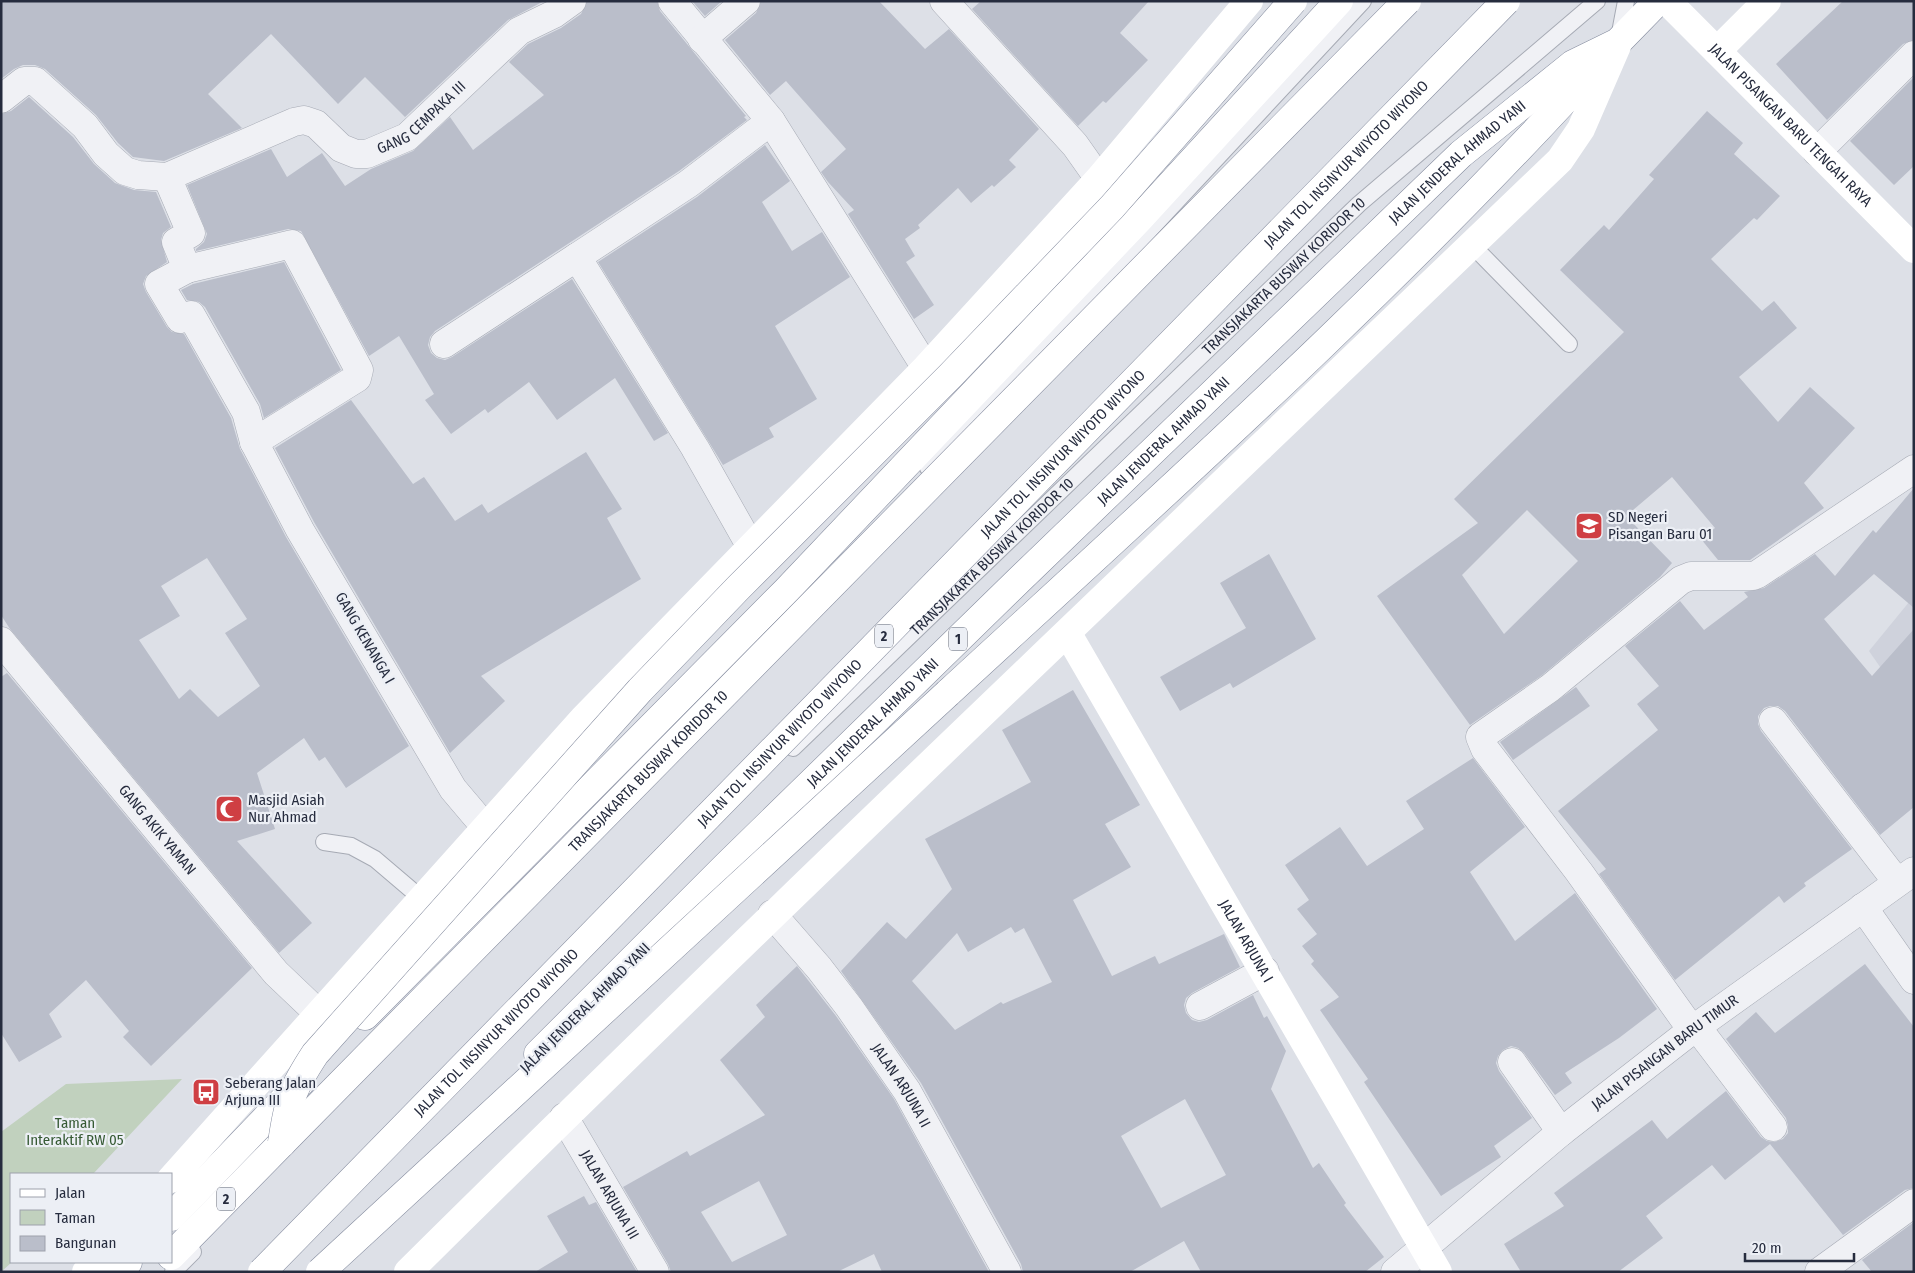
<svg xmlns="http://www.w3.org/2000/svg" width="1915" height="1273" viewBox="0 0 1915 1273" font-family="'Fira Sans Condensed',sans-serif">
	<style>
		.built { fill: #cfd2dc }
		.green { fill: #c1d1be }
		.building { fill: #babeca; fill-rule: evenodd }
		.lines { fill: none; stroke-linecap: round; stroke-linejoin: round }
		.lane-casing { stroke: #a6aab4; stroke-width: 18 }
		.street-casing { stroke: #a6aab4; stroke-width: 29 }
		.highway-casing { stroke: #848b9e; stroke-width: 29 }
		.lane { stroke: #f0f1f5; stroke-width: 16 }
		.street { stroke: #f0f1f5; stroke-width: 28 }
		.secondary { stroke: #fff; stroke-width: 28 }
		.highway { stroke: #fff; stroke-width: 28 }
		.highway-bridge-casing { stroke: #848b9e; stroke-width: 29; stroke-linecap: butt }
		.highway-bridge { stroke: #fff; stroke-width: 28 }
		.labels { text-anchor: middle; dominant-baseline: central; stroke-width: 4.5; stroke-linejoin: round; paint-order: stroke }
		.shield { fill: #eceff5; stroke: #616675; stroke-width: 1 }
		.shield-label { font-size: 14px; font-weight: bold; fill: #262c3e }
		.street-label { font-size: 15px; fill: #262c3e; stroke: #eceff5 }
		.poi-label { font-size: 15px; fill: #262c3e; stroke: #eceff5; text-anchor: start }
		.park-label { font-size: 15px; fill: #365a34; stroke: #eceff5 }
	</style>
	<rect width="100%" height="100%" fill="#dde0e7"/>
	<polygon class="built" points="1914,596 1914,716 1869,651"/>
	<polygon class="green" points="182,1079 93,1174 11,1174 12,1262 1,1272 1,1132 66,1084"/>
	<g class="building">
		<polygon points="1,1 544,1 508,20 405,117 365,77 338,104 271,34 208,94 242,128 164,161 133,157 118,143 96,115 45,69 35,65 23,65 14,69 1,79"/>
		<polygon points="587,1 657,1 660,11 746,116 744,117 747,120 679,171 435,331 430,337 428,345 431,353 437,358 445,360 452,357 572,279 668,433 654,441 615,378 557,420 529,382 488,413 485,409 451,434 425,400 434,394 399,336 369,356 301,231 288,229 196,251 196,249 204,242 207,234 187,185 271,149 287,177 322,153 345,186 371,169 413,151 450,117 473,150 544,95 509,62 528,44 561,28 581,14"/>
		<polygon points="692,1 722,1 705,16"/>
		<polygon points="761,1 879,1 925,49 949,29 1039,129 1009,160 1016,167 994,187 992,185 971,203 958,188 918,225 920,228 905,239 915,256 906,262 934,305 914,319 848,214 854,210 828,182 821,172 846,149 786,81 770,95 725,40 756,13"/>
		<polygon points="981,1 1149,1 1120,33 1148,60 1106,103 1103,101 1078,126 972,9"/>
		<polygon points="1843,1 1914,1 1914,40 1903,44 1827,120 1776,64"/>
		<polygon points="1914,77 1914,166 1894,185 1850,141"/>
		<path d="M 29,97 L 73,137 L 94,164 L 115,183 L 134,190 L 156,192 L 171,227 L 163,233 L 161,240 L 167,262 L 146,276 L 143,284 L 146,292 L 167,327 L 172,332 L 184,334 L 231,418 L 240,449 L 286,537 L 409,746 L 346,788 L 325,757 L 319,761 L 304,738 L 257,773 L 275,829 L 237,841 L 312,923 L 279,953 L 10,629 L 1,615 L 1,114 L 11,111 ZM 207,558 L 247,619 L 225,633 L 260,686 L 218,717 L 190,689 L 179,699 L 139,640 L 180,616 L 161,586 Z"/>
		<path d="M 1707,111 L 1743,143 L 1734,154 L 1780,196 L 1757,220 L 1754,218 L 1711,259 L 1762,311 L 1774,301 L 1797,328 L 1739,377 L 1778,422 L 1810,387 L 1855,428 L 1804,483 L 1824,508 L 1750,560 L 1718,560 L 1701,539 L 1715,528 L 1672,477 L 1626,516 L 1672,563 L 1660,577 L 1541,676 L 1470,725 L 1377,596 L 1478,523 L 1454,499 L 1624,332 L 1560,270 L 1604,225 L 1609,230 L 1654,179 L 1649,175 ZM 1527,510 L 1578,561 L 1504,634 L 1462,575 Z"/>
		<polygon points="765,145 790,181 762,202 792,251 822,232 850,277 775,326 817,399 769,428 774,437 723,465 598,262 697,197"/>
		<polygon points="284,262 341,370 264,418 260,404 205,307 199,302 187,300 181,290 193,284"/>
		<polygon points="351,400 413,484 424,477 455,521 482,504 488,513 586,452 622,509 607,518 641,579 481,676 505,701 450,753 314,522 275,448"/>
		<polygon points="1914,488 1914,608 1874,574 1824,619 1872,676 1914,629 1914,807 1880,835 1785,711 1778,706 1770,706 1764,708 1758,716 1758,724 1761,731 1852,849 1804,883 1806,886 1784,903 1779,896 1675,980 1599,874 1606,869 1558,811 1658,730 1637,704 1659,686 1625,646 1680,601 1704,630 1748,597 1744,592 1764,588 1815,554 1835,576 1873,530 1876,533"/>
		<polygon points="1269,554 1316,639 1233,688 1230,683 1180,711 1160,677 1246,628 1220,583"/>
		<polygon points="7,673 252,968 151,1066 123,1037 129,1031 86,980 49,1014 62,1037 19,1062 1,1033 1,677"/>
		<polygon points="1576,687 1590,706 1513,760 1500,742"/>
		<path d="M 1073,690 L 1140,805 L 1105,824 L 1131,867 L 1073,900 L 1112,976 L 1155,956 L 1159,964 L 1224,934 L 1240,967 L 1192,993 L 1186,998 L 1184,1005 L 1186,1013 L 1192,1020 L 1199,1022 L 1207,1020 L 1253,995 L 1264,1018 L 1267,1016 L 1286,1051 L 1271,1089 L 1313,1168 L 1319,1163 L 1346,1203 L 1344,1205 L 1384,1257 L 1365,1272 L 1201,1272 L 1184,1241 L 1130,1272 L 1023,1272 L 1021,1264 L 921,1083 L 841,971 L 887,922 L 906,939 L 952,889 L 925,839 L 1031,782 L 1002,730 ZM 1011,927 L 1015,933 L 1024,928 L 1052,982 L 1003,1004 L 1001,1002 L 955,1030 L 912,981 L 957,933 L 968,952 ZM 1185,1099 L 1226,1175 L 1161,1208 L 1121,1136 Z"/>
		<polygon points="1473,758 1525,827 1470,872 1515,941 1575,893 1657,1009 1619,1038 1565,1073 1572,1083 1555,1095 1524,1053 1518,1048 1511,1046 1503,1050 1498,1056 1496,1063 1499,1071 1532,1118 1494,1146 1501,1157 1441,1196 1364,1082 1368,1079 1320,1010 1339,997 1311,964 1314,961 1302,946 1317,934 1297,909 1309,900 1285,865 1340,827 1367,866 1424,829 1406,801"/>
		<polygon points="1865,964 1914,1027 1914,1188 1905,1190 1843,1235 1770,1144 1725,1180 1712,1165 1646,1216 1663,1238 1618,1272 1521,1272 1504,1244 1564,1206 1554,1193 1652,1120 1667,1139 1726,1091 1761,1137 1767,1141 1774,1142 1783,1139 1788,1133 1788,1126 1786,1118 1726,1039 1756,1012 1775,1033"/>
		<path d="M 797,966 L 836,1016 L 894,1099 L 989,1272 L 882,1272 L 874,1254 L 837,1272 L 671,1272 L 668,1264 L 623,1187 L 687,1151 L 690,1156 L 765,1115 L 720,1060 L 765,1017 L 756,1005 ZM 759,1181 L 787,1235 L 732,1262 L 701,1212 Z"/>
		<polygon points="584,1196 589,1205 596,1202 637,1272 535,1272 568,1252 547,1216"/>
		<polygon points="1914,1222 1914,1272 1872,1272 1862,1260"/>
	</g>
	<g class="lines">
		<defs>
			<g id="lane">
				<polyline points="1619,38 1626,1"/>
				<polyline points="1472,245 1569,344"/>
				<polyline points="928,468 1363,1"/>
				<path id="s1" d="M 793,748 L 1359,204 L 1597,1"/>
				<polyline points="324,842 351,846 375,859 422,899"/>
				<polyline points="173,1272 193,1252"/>
			</g>
			<g id="street">
				<polyline points="672,1 771,121 926,368"/>
				<polyline points="944,1 1075,145 1099,179"/>
				<polyline points="702,39 746,1"/>
				<polyline points="1,99 24,81 35,81 85,126 106,154 125,171 138,175 167,177"/>
				<polyline points="1817,152 1914,55"/>
				<polyline points="187,269 292,244 359,370 357,378 254,442"/>
				<polyline points="444,344 577,257"/>
				<polyline points="751,547 695,448 577,257 688,184 771,121"/>
				<path id="s2" d="M 1,641 L 276,973 L 318,1013"/>
				<polyline points="1773,721 1897,882"/>
				<path id="s3" d="M 486,828 L 453,789 L 300,530 L 254,442 L 246,412 L 191,315 L 180,319 L 159,284 L 187,269 L 176,242 L 191,233 L 167,177 L 294,122 L 304,120 L 316,124 L 341,148 L 356,154 L 367,154 L 407,137 L 519,31 L 554,14 L 572,1"/>
				<polyline points="1863,907 1914,980"/>
				<path id="s4" d="M 772,914 L 819,968 L 849,1007 L 907,1091 L 1007,1272"/>
				<polyline points="1200,1006 1265,971"/>
				<polyline points="1696,1026 1773,1127"/>
				<polyline points="1692,1030 1579,872 1485,749 1480,737 1550,688 1681,580 1691,576 1753,576 1758,574 1914,469"/>
				<polyline points="1512,1062 1561,1132"/>
				<path id="s5" d="M 564,1117 L 655,1272"/>
				<path id="s6" d="M 1395,1272 L 1561,1132 L 1692,1030 L 1914,871"/>
				<polyline points="1819,1272 1914,1203"/>
			</g>
			<g id="highway">
				<path d="M 948,693 C 1173,486 1402,281 1607,54"/>
				<polyline points="365,1016 786,591 1140,218 1339,1"/>
				<path id="s9" d="M 538,1054 L 726,866 L 1018,581 L 1461,154 L 1573,64 L 1618,42 L 1658,1"/>
				<polyline points="171,1217 300,1083"/>
				<polyline points="171,1256 282,1143"/>
				<polyline points="118,1272 128,1262"/>
			</g>
		</defs>
		<use href="#lane" class="lane-casing"/>
		<use href="#street" class="street-casing"/>
		<use href="#highway" class="highway-casing"/>
		<use href="#lane" class="lane"/>
		<use href="#street" class="street"/>
		<g class="secondary">
			<path id="s7" d="M 1667,1 L 1914,249"/>
			<polyline points="1717,51 1767,1"/>
			<path id="s8" d="M 1068,634 L 1438,1272"/>
			<polyline points="171,1179 583,719 926,368 1099,179 1249,1"/>
			<polyline points="86,1272 95,1262"/>
			<path d="M 408,1272 C 788,896 1175,530 1560,160 L 1581,129 L 1617,46"/>
		</g>
		<use href="#highway" class="highway"/>
		<defs>
			<g id="highway-bridge">
				<path id="s10" d="M 282,1143 L 1407,1"/>
				<path d="M 282,1143 C 288,1101 292,1089 315,1054 L 640,690 L 738,588 L 950,376 L 1112,207 L 1293,1"/>
				<path id="s11" d="M 262,1272 L 1506,1"/>
				<polyline points="320,1272 948,693"/>
			</g>
		</defs>
		<use href="#highway-bridge" class="highway-bridge-casing"/>
		<use href="#highway-bridge" class="highway-bridge"/>
	</g>
	<defs>
		<symbol id="school-square" viewBox="-11 -11 22 22"><rect x="-9" y="-9" width="18" height="18" rx="4" fill="#cf3f43" stroke="#eceff5"/><path d="M0-5L7-2L0 1L-7-2ZM-4 1L0 2.5L4 1V4Q0 6-4 4Z" fill="#fff"/></symbol>
		<symbol id="mosque-square" viewBox="-11 -11 22 22"><rect x="-9" y="-9" width="18" height="18" rx="4" fill="#cf3f43" stroke="#eceff5"/><path d="M3.5-4.9A6 6 0 1 0 3.5 4.9A5 5 0 1 1 3.5-4.9Z" fill="#fff"/></symbol>
		<symbol id="bus-square" viewBox="-11 -11 22 22"><rect x="-9" y="-9" width="18" height="18" rx="4" fill="#cf3f43" stroke="#eceff5"/><path d="M-5-6H5V4H4V6H2V4H-2V6H-4V4H-5ZM-3.5-4V0h7V-4ZM-3.5 1.2v1.5H-2V1.2ZM2 1.2v1.5H3.5V1.2Z" fill="#fff"/></symbol>
	</defs>
	<g fill-rule="evenodd">
		<use href="#school-square" x="1573" y="510" width="32" height="32"/>
		<use href="#mosque-square" x="213" y="793" width="32" height="32"/>
		<use href="#bus-square" x="190" y="1076" width="32" height="32"/>
	</g>
	<g class="labels">
		<g class="shield">
			<rect x="875" y="624.5" width="18" height="23" rx="4"/>
			<rect x="949" y="627.5" width="18" height="23" rx="4"/>
			<rect x="217" y="1187.5" width="18" height="23" rx="4"/>
		</g>
		<g class="shield-label">
			<text x="884" y="636">2</text>
			<text x="958" y="639">1</text>
			<text x="226" y="1199">2</text>
		</g>
		<g class="street-label">
			<text stroke="none"><textPath href="#s3" startOffset="1075">GANG CEMPAKA III</textPath></text>
			<text stroke="none"><textPath href="#s7" startOffset="175">JALAN PISANGAN BARU TENGAH RAYA</textPath></text>
			<text stroke="none"><textPath href="#s9" startOffset="1281">JALAN JENDERAL AHMAD YANI</textPath></text>
			<text stroke="none"><textPath href="#s11" startOffset="1550">JALAN TOL INSINYUR WIYOTO WIYONO</textPath></text>
			<text stroke="none"><textPath href="#s1" startOffset="681">TRANSJAKARTA BUSWAY KORIDOR 10</textPath></text>
			<text stroke="none"><textPath href="#s9" startOffset="876">JALAN JENDERAL AHMAD YANI</textPath></text>
			<text stroke="none"><textPath href="#s11" startOffset="1145">JALAN TOL INSINYUR WIYOTO WIYONO</textPath></text>
			<text stroke="none"><textPath href="#s1" startOffset="276">TRANSJAKARTA BUSWAY KORIDOR 10</textPath></text>
			<text transform="translate(365 638) rotate(60)">GANG KENANGA I</text>
			<text stroke="none"><textPath href="#s9" startOffset="471">JALAN JENDERAL AHMAD YANI</textPath></text>
			<text stroke="none"><textPath href="#s11" startOffset="740">JALAN TOL INSINYUR WIYOTO WIYONO</textPath></text>
			<text stroke="none"><textPath href="#s10" startOffset="522">TRANSJAKARTA BUSWAY KORIDOR 10</textPath></text>
			<text stroke="none"><textPath href="#s2" startOffset="245">GANG AKIK YAMAN</textPath></text>
			<text stroke="none"><textPath href="#s8" startOffset="355">JALAN ARJUNA I</textPath></text>
			<text transform="translate(585 1008) rotate(-45)">JALAN JENDERAL AHMAD YANI</text>
			<text stroke="none"><textPath href="#s11" startOffset="335">JALAN TOL INSINYUR WIYOTO WIYONO</textPath></text>
			<text stroke="none"><textPath href="#s6" startOffset="348">JALAN PISANGAN BARU TIMUR</textPath></text>
			<text stroke="none"><textPath href="#s4" startOffset="215">JALAN ARJUNA II</textPath></text>
			<text stroke="none"><textPath href="#s5" startOffset="90">JALAN ARJUNA III</textPath></text>
		</g>
		<g class="poi-label">
			<text x="1608" y="517">SD Negeri<tspan x="1608" dy="17">Pisangan Baru 01</tspan></text>
			<text x="248" y="800">Masjid Asiah<tspan x="248" dy="17">Nur Ahmad</tspan></text>
			<text x="225" y="1083">Seberang Jalan<tspan x="225" dy="17">Arjuna III</tspan></text>
		</g>
		<g class="park-label">
			<text x="75" y="1123">Taman<tspan x="75" dy="17">Interaktif RW 05</tspan></text>
		</g>
	</g>
	<rect width="1915" height="1273" fill="none" stroke="#262c3e" stroke-width="5"/>
	<rect x="10" y="1173" width="162" height="90" fill="#eceff5" stroke="#9da1ac"/>
	<rect x="20" y="1189" width="25" height="8" fill="#ffffff" stroke="#9da1ac"/>
	<text x="55" y="1198" font-size="15" fill="#262c3e">Jalan</text>
	<rect x="20" y="1210" width="25" height="15" fill="#c1d1be" stroke="#9da1ac"/>
	<text x="55" y="1223" font-size="15" fill="#262c3e">Taman</text>
	<rect x="20" y="1236" width="25" height="15" fill="#babeca" stroke="#9da1ac"/>
	<text x="55" y="1248" font-size="15" fill="#262c3e">Bangunan</text>
	<path d="M1745 1253v8h109v-8" fill="none" stroke="#262c3e" stroke-width="2.5"/>
	<text x="1752" y="1253" font-size="15" fill="#262c3e" stroke="#eceff5" stroke-width="4" paint-order="stroke">20 m</text>
</svg>
